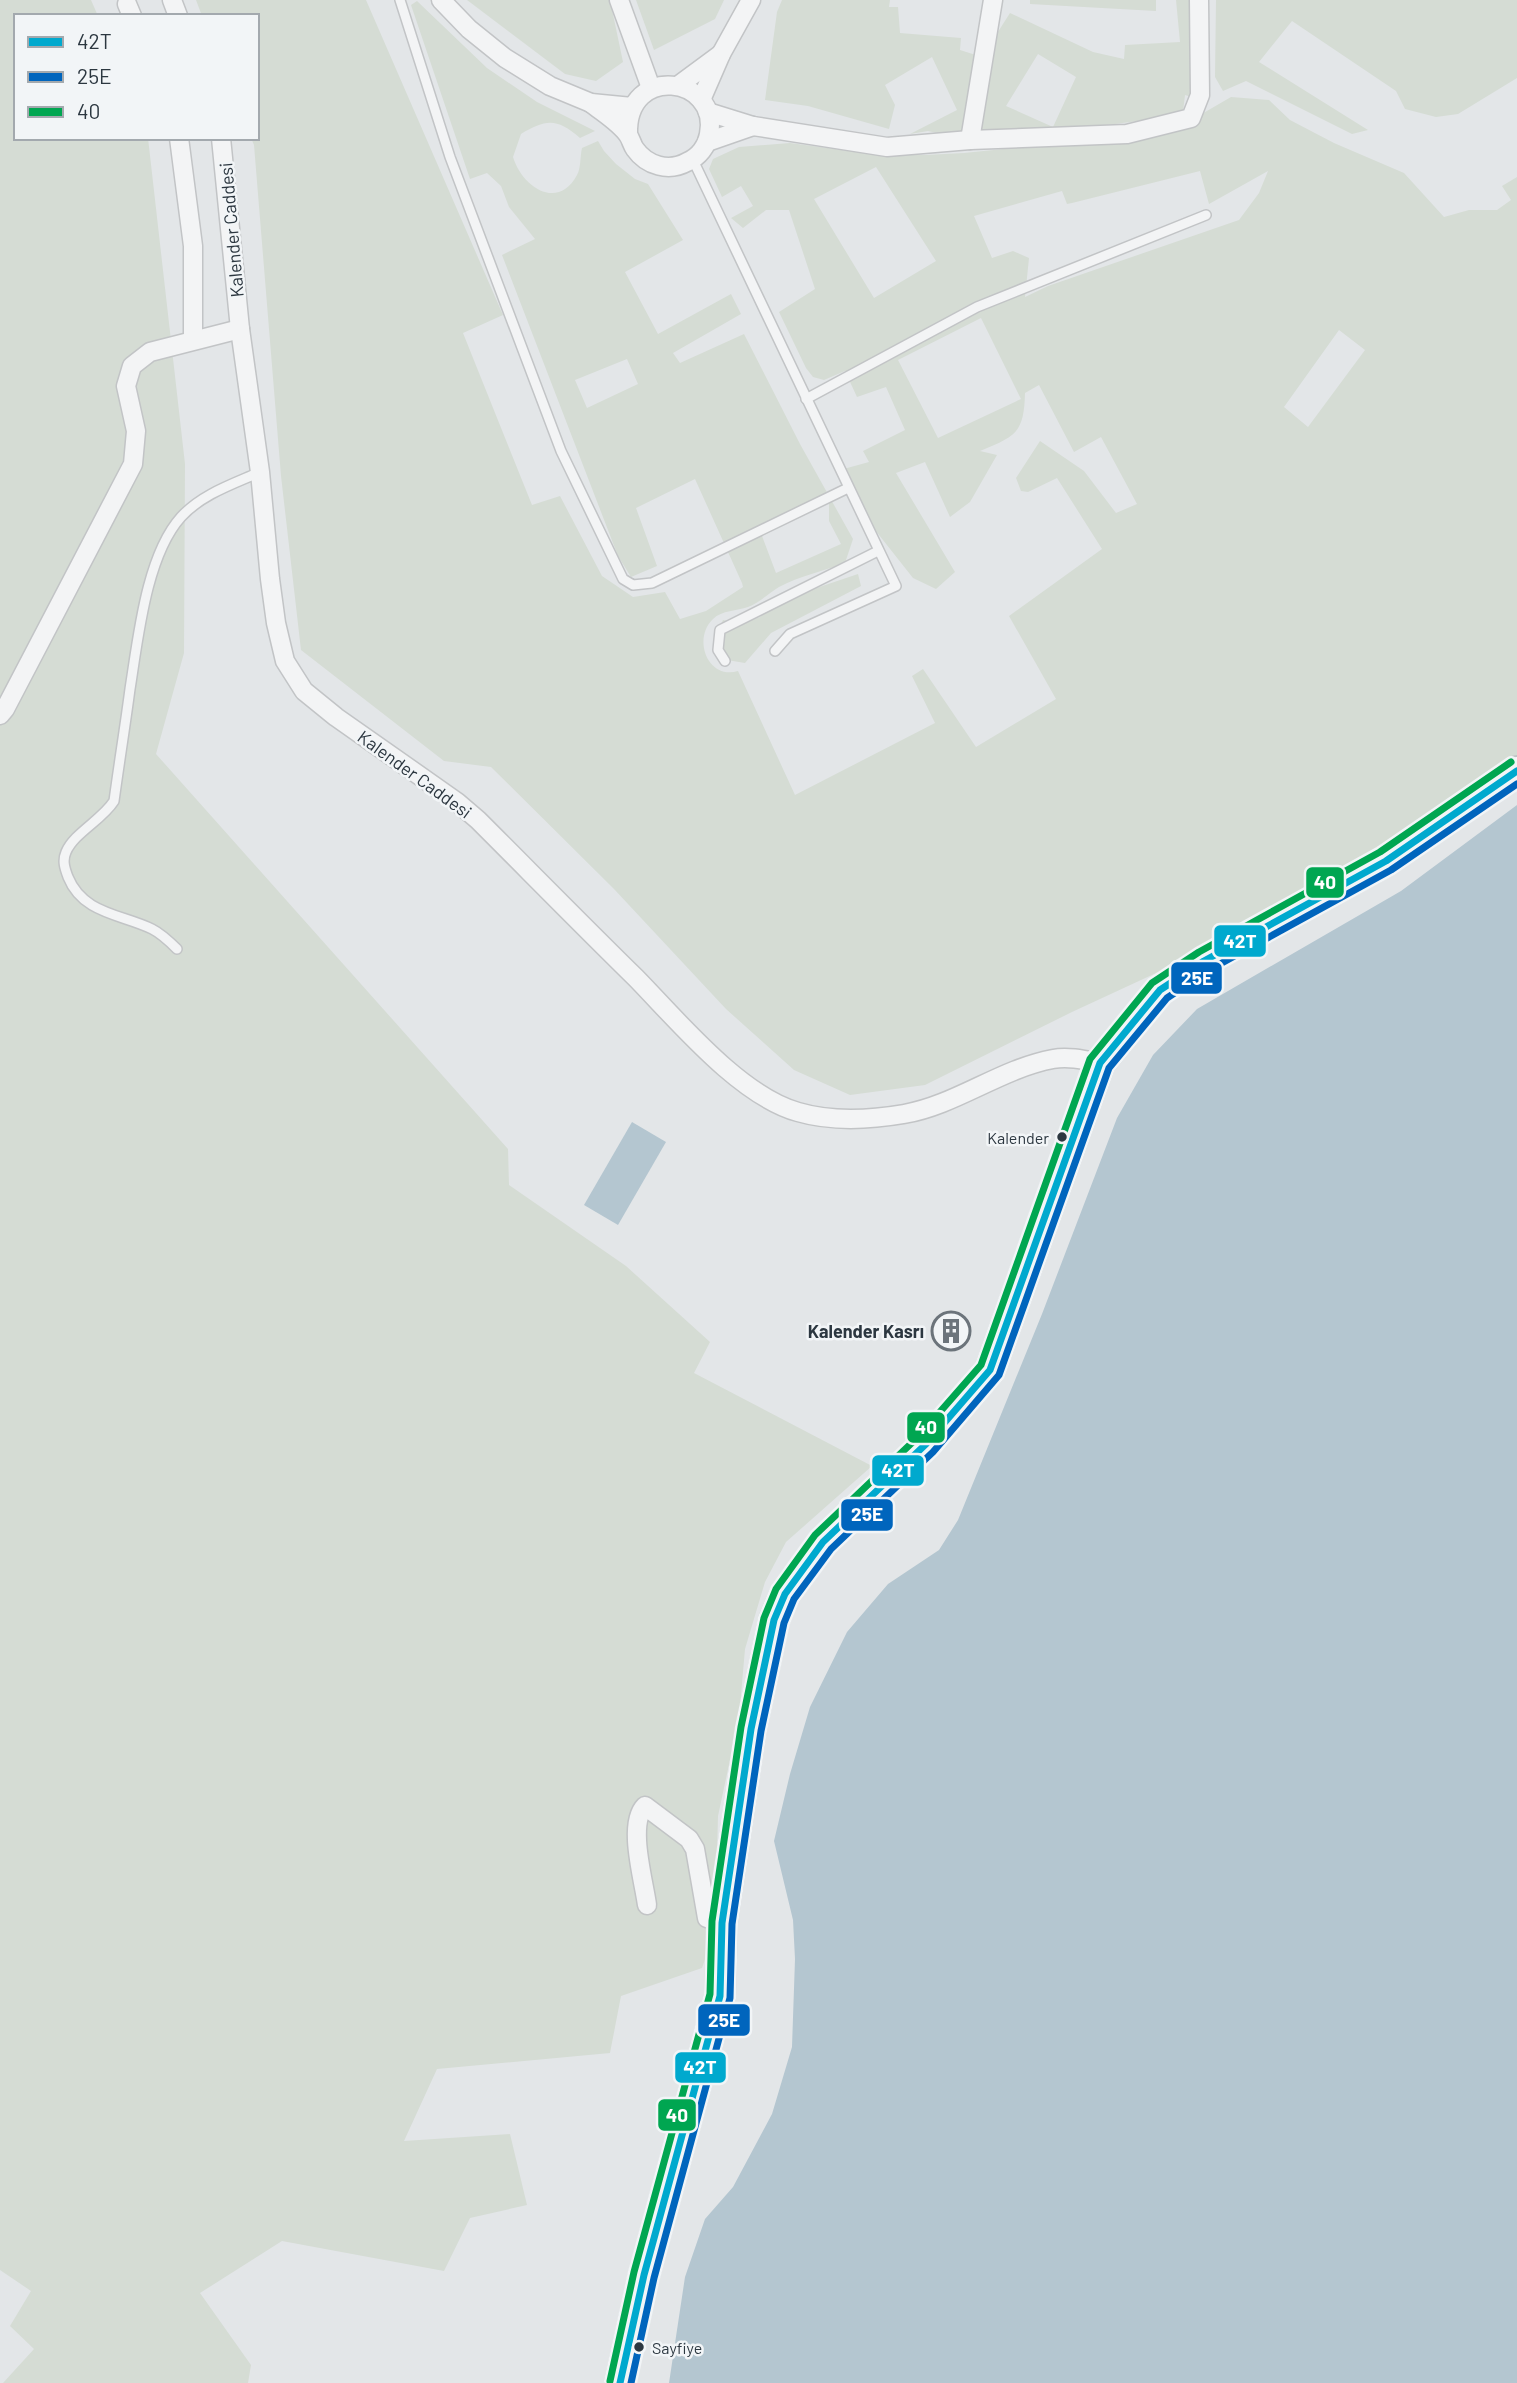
<svg xmlns="http://www.w3.org/2000/svg" width="1517" height="2383" viewBox="0 0 1517 2383" font-family="Barlow,sans-serif">
	<style>
		.green { fill: #d5dcd4; fill-rule: evenodd }
		.water { fill: #b4c6d0 }
		.lines { fill: none; stroke-linecap: round; stroke-linejoin: round }
		.service-casing { stroke: #c2c4c6; stroke-width: 12 }
		.minor-casing { stroke: #c2c4c6; stroke-width: 21 }
		.primary-casing { stroke: #c0c3c5; stroke-width: 32 }
		.service { stroke: #f3f4f5; stroke-width: 9 }
		.minor { stroke: #f3f4f5; stroke-width: 18 }
		.primary { stroke: #f7f7f7; stroke-width: 28 }
		.bus-1-casing { stroke: #f2f5f7; stroke-width: 12 }
		.bus-2-casing { stroke: #f2f5f7; stroke-width: 12 }
		.bus-3-casing { stroke: #f2f5f7; stroke-width: 12 }
		.bus-1 { stroke: #00a9ce; stroke-width: 7 }
		.bus-2 { stroke: #0065bd; stroke-width: 7 }
		.bus-3 { stroke: #00a651; stroke-width: 7 }
		.bus-dot { fill: #2c3740; stroke: #f2f5f7; stroke-width: 2.5 }
		.labels { text-anchor: middle; dominant-baseline: central; stroke-width: 5; stroke-linejoin: round; paint-order: stroke }
		.bus-label { font-size: 16px; fill: #2c3740; stroke: #f2f5f7; text-anchor: end }
		.street-label { font-size: 18px; fill: #2c3740; stroke: #f2f5f7 }
		.poi-label { font-size: 18px; font-weight: bold; fill: #2c3740; stroke: #f2f5f7; text-anchor: end }
		.line-badge { stroke: #f2f5f7; stroke-width: 2.5 }
		.badge-label { font-size: 19px; text-anchor: middle; font-weight: bold; fill: #fff }
	</style>
	<rect width="100%" height="100%" fill="#e3e6e8"/>
	<g class="green">
		<polygon points="0,0 91,0 98,16 16,16 16,138 148,138 185,464 184,653 156,754 508,1149 509,1185 626,1266 710,1342 694,1373 872,1466 786,1542 765,1582 745,1649 739,1718 718,1816 715,1931 702,1968 621,1996 610,2053 437,2069 404,2141 510,2134 527,2205 470,2218 444,2271 282,2241 200,2293 251,2365 248,2383 3,2383 34,2349 10,2326 31,2291 0,2270"/>
		<path d="M 196,0 L 366,0 L 503,315 L 463,333 L 532,505 L 560,496 L 602,576 L 633,597 L 665,592 L 680,619 L 706,611 L 743,587 L 742,583 L 695,479 L 636,508 L 657,566 L 631,577 L 618,556 L 502,255 L 535,239 L 509,207 L 501,186 L 487,173 L 470,179 L 411,5 L 417,1 L 487,68 L 537,102 L 595,131 L 580,138 C 557,118 546,119 521,134 L 513,157 C 522,187 558,211 577,175 C 581,168 580,156 582,148 L 598,141 L 604,151 L 616,164 L 635,179 L 648,184 L 683,240 L 625,272 L 658,334 L 731,294 L 741,314 L 673,353 L 680,363 L 744,334 L 800,444 L 853,539 L 845,563 C 824,571 799,576 779,587 C 769,593 759,603 748,607 C 737,611 722,610 713,619 C 692,639 708,680 738,671 L 795,795 L 935,723 L 912,676 L 923,669 L 976,747 L 1056,699 L 1009,616 L 1102,549 L 1057,478 L 1028,492 L 1021,491 L 1016,478 L 1040,441 L 1084,471 L 1116,513 L 1137,504 L 1101,437 L 1074,452 L 1039,385 L 1025,393 C 1024,433 1016,436 980,451 L 997,455 L 970,502 L 950,517 L 925,462 L 896,473 L 955,572 L 936,589 L 913,578 L 864,516 L 840,470 L 869,462 L 863,451 L 905,430 L 886,387 L 857,397 L 845,371 L 824,380 L 813,377 L 806,368 L 779,312 L 815,289 L 789,210 L 766,210 L 743,228 L 731,218 L 753,206 L 741,186 L 722,197 L 709,169 L 713,159 L 739,147 L 790,143 L 872,154 L 925,155 L 964,153 L 1143,135 L 1200,115 L 1231,97 L 1269,100 L 1290,120 L 1334,143 L 1404,173 L 1444,217 L 1469,210 L 1497,210 L 1511,200 L 1502,186 L 1517,177 L 1517,758 L 1469,797 L 1264,923 L 1072,1012 L 925,1085 L 850,1095 L 794,1070 L 726,1009 L 614,889 L 491,767 L 444,761 L 301,650 L 281,476 L 254,145 L 251,138 L 257,138 L 257,16 L 202,16 ZM 876,167 L 936,261 L 874,298 L 814,199 ZM 1200,171 L 1209,204 L 1268,171 L 1259,193 L 1239,220 L 1048,286 L 1025,297 L 1029,258 L 1013,251 L 992,258 L 974,216 L 1062,191 L 1067,204 L 1072,203 ZM 981,318 L 1021,399 L 938,438 L 898,360 ZM 1339,330 L 1365,350 L 1308,427 L 1284,407 ZM 627,359 L 638,384 L 587,408 L 575,380 ZM 829,496 L 829,521 L 841,544 L 776,573 L 762,536 L 821,505 Z"/>
		<polygon points="467,0 610,0 623,62 596,81 565,74"/>
		<polygon points="636,0 724,0 715,19 654,50"/>
		<path d="M 782,0 L 890,0 L 889,7 L 898,7 L 900,33 L 961,38 L 960,50 L 982,57 L 1010,13 L 1093,52 L 1124,59 L 1125,45 L 1180,42 L 1176,0 L 1196,0 L 1198,99 L 1185,95 L 1183,112 L 1138,121 L 1084,128 L 1053,127 L 941,134 L 928,131 L 910,134 L 957,110 L 932,57 L 885,85 L 895,105 L 889,129 L 808,106 L 765,100 L 777,12 ZM 1038,54 L 1076,77 L 1053,127 L 1006,106 Z"/>
		<polygon points="1030,0 1156,0 1156,11 1030,4"/>
		<polygon points="1216,0 1517,0 1517,78 1458,114 1436,117 1405,109 1396,91 1292,21 1259,62 1368,130 1352,134 1246,81 1223,91 1215,77"/>
		<polygon points="858,574 861,586 771,633 745,663 721,659 714,639 723,620 743,623 760,617 772,603"/>
	</g>
	<g class="water">
		<polygon points="1517,805 1517,2383 669,2383 685,2277 705,2219 733,2187 772,2114 792,2047 795,1959 793,1920 774,1841 790,1774 810,1707 847,1632 888,1584 939,1550 958,1520 1042,1314 1117,1118 1153,1055 1197,1009 1401,891"/>
		<polygon points="632,1122 666,1142 618,1225 584,1205"/>
	</g>
	<g class="lines">
		<defs>
			<g id="service">
				<polyline points="400,0 450,157 561,451 623,579 633,585 652,583 848,488"/>
				<polyline points="693,160 896,586 790,634 775,651"/>
				<polyline points="806,399 977,307 1206,215"/>
				<polyline points="725,661 718,650 720,630 878,551"/>
				<path d="M 177,949 C 169,941 162,934 152,929 C 121,914 83,914 68,877 C 65,869 62,861 66,852 C 74,833 102,820 114,801 C 119,764 125,727 130,689 C 138,639 146,556 181,517 C 202,494 233,484 260,472"/>
			</g>
			<g id="minor">
				<polyline points="172,0 178,16"/>
				<polyline points="441,0 469,29 505,58 550,86 591,103 632,107"/>
				<polyline points="619,0 651,88"/>
				<polyline points="127,4 132,16"/>
				<polyline points="679,85 721,54"/>
				<polyline points="701,100 721,54 751,0"/>
				<path d="M 591,103 C 602,112 620,123 628,135 C 631,139 632,145 635,149 C 647,166 669,172 687,162 C 699,157 707,146 709,134 C 720,76 626,63 628,134"/>
				<polyline points="708,112 753,126 887,147 970,140 1127,134 1191,118 1200,95 1199,0"/>
				<polyline points="179,138 193,246 193,339"/>
				<path d="M 221,138 L 240,329 L 260,472 L 270,579 L 276,623 L 285,661 L 304,691 L 336,717 L 457,802 L 478,820 C 531,873 583,926 636,978 C 678,1021 740,1096 798,1112 C 832,1122 869,1120 904,1114 C 956,1105 1000,1069 1053,1059 C 1068,1056 1085,1060 1100,1063"/>
				<polyline points="970,140 993,0"/>
				<polyline points="707,142 753,126"/>
				<polyline points="0,715 5,709 133,464 136,431 126,386 132,366 150,352 240,329"/>
				<path d="M 647,1905 C 644,1881 627,1824 645,1806 L 689,1839 L 695,1849 L 707,1918 L 722,1923"/>
			</g>
			<polyline id="primary" points="620,2383 644,2275 720,1996 722,1923 751,1729 774,1620 785,1594 823,1542 926,1444 990,1370 1100,1063 1160,990 1204,961 1386,861 1517,771"/>
		</defs>
		<use href="#service" class="service-casing"/>
		<use href="#minor" class="minor-casing"/>
		<use href="#primary" class="primary-casing"/>
		<use href="#service" class="service"/>
		<use href="#minor" class="minor"/>
		<use href="#primary" class="primary"/>
		<defs>
			<polyline id="bus-1" points="620,2383 644,2275 720,1996 722,1923 751,1729 774,1620 785,1594 823,1542 926,1444 990,1370 1100,1063 1160,990 1204,961 1386,861 1517,771"/>
			<polyline id="bus-2" points="631,2383 654,2278 730,1998 732,1924 761,1731 784,1623 794,1599 831,1549 933,1452 999,1375 1109,1068 1167,998 1209,970 1391,870 1517,784"/>
			<polyline id="bus-3" points="610,2381 634,2272 710,1994 712,1921 741,1727 764,1618 776,1589 815,1535 918,1437 981,1365 1090,1059 1152,983 1199,952 1380,852 1511,762"/>
		</defs>
		<use href="#bus-1" class="bus-1-casing"/>
		<use href="#bus-2" class="bus-2-casing"/>
		<use href="#bus-3" class="bus-3-casing"/>
		<use href="#bus-1" class="bus-1"/>
		<use href="#bus-2" class="bus-2"/>
		<use href="#bus-3" class="bus-3"/>
	</g>
	<defs>
		<symbol id="building-ring" viewBox="-11 -11 22 22"><circle r="9.5" fill="#f2f5f7" stroke="#6c747b" stroke-width="1.5"/><path d="M-4-6H4V6H1V3H-1V6H-4ZM-2.5-4.3h1.7v1.8h-1.7ZM.8-4.3h1.7v1.8H.8ZM-2.5-1h1.7V.8h-1.7ZM.8-1h1.7V.8H.8Z" fill="#6c747b"/></symbol>
	</defs>
	<g fill-rule="evenodd">
		<use href="#building-ring" x="929" y="1309" width="44" height="44"/>
	</g>
	<g class="bus-dot">
		<circle cx="1062" cy="1137" r="6"/>
		<circle cx="639" cy="2347" r="6"/>
	</g>
	<g class="labels">
		<g class="bus-label">
			<text x="1049" y="1137">Kalender</text>
			<text x="652" y="2347" text-anchor="start">Sayfiye</text>
		</g>
		<g class="street-label">
			<text transform="translate(231 230) rotate(-95)">Kalender Caddesi</text>
			<text transform="translate(415 774) rotate(36)">Kalender Caddesi</text>
		</g>
		<g class="poi-label">
			<text x="924" y="1331">Kalender Kasrı</text>
		</g>
	</g>
	<g class="line-badge">
		<rect x="1305" y="866" width="40" height="33" rx="7" fill="#00a651"/>
		<rect x="1213" y="924" width="54" height="34" rx="7" fill="#00a9ce"/>
		<rect x="1170" y="961" width="53" height="34" rx="7" fill="#0065bd"/>
		<rect x="906" y="1411" width="40" height="33" rx="7" fill="#00a651"/>
		<rect x="871" y="1454" width="54" height="33" rx="7" fill="#00a9ce"/>
		<rect x="840" y="1498" width="54" height="34" rx="7" fill="#0065bd"/>
		<rect x="697" y="2003" width="54" height="34" rx="7" fill="#0065bd"/>
		<rect x="674" y="2051" width="53" height="33" rx="7" fill="#00a9ce"/>
		<rect x="657" y="2098" width="40" height="34" rx="7" fill="#00a651"/>
	</g>
	<g class="badge-label">
		<text x="1325" y="889">40</text>
		<text x="1240" y="948">42T</text>
		<text x="1197" y="985">25E</text>
		<text x="926" y="1434">40</text>
		<text x="898" y="1477">42T</text>
		<text x="867" y="1521">25E</text>
		<text x="724" y="2027">25E</text>
		<text x="700" y="2074">42T</text>
		<text x="677" y="2122">40</text>
	</g>
	<rect x="14" y="14" width="245" height="126" fill="#f2f5f7" stroke="#a3a9ae" stroke-width="2"/>
	<rect x="28" y="37" width="35" height="10" fill="#00a9ce" stroke="#a3a9ae" stroke-width="2"/>
	<text x="77" y="49" font-size="21" fill="#2c3740">42T</text>
	<rect x="28" y="72" width="35" height="10" fill="#0065bd" stroke="#a3a9ae" stroke-width="2"/>
	<text x="77" y="84" font-size="21" fill="#2c3740">25E</text>
	<rect x="28" y="107" width="35" height="10" fill="#00a651" stroke="#a3a9ae" stroke-width="2"/>
	<text x="77" y="119" font-size="21" fill="#2c3740">40</text>
</svg>
